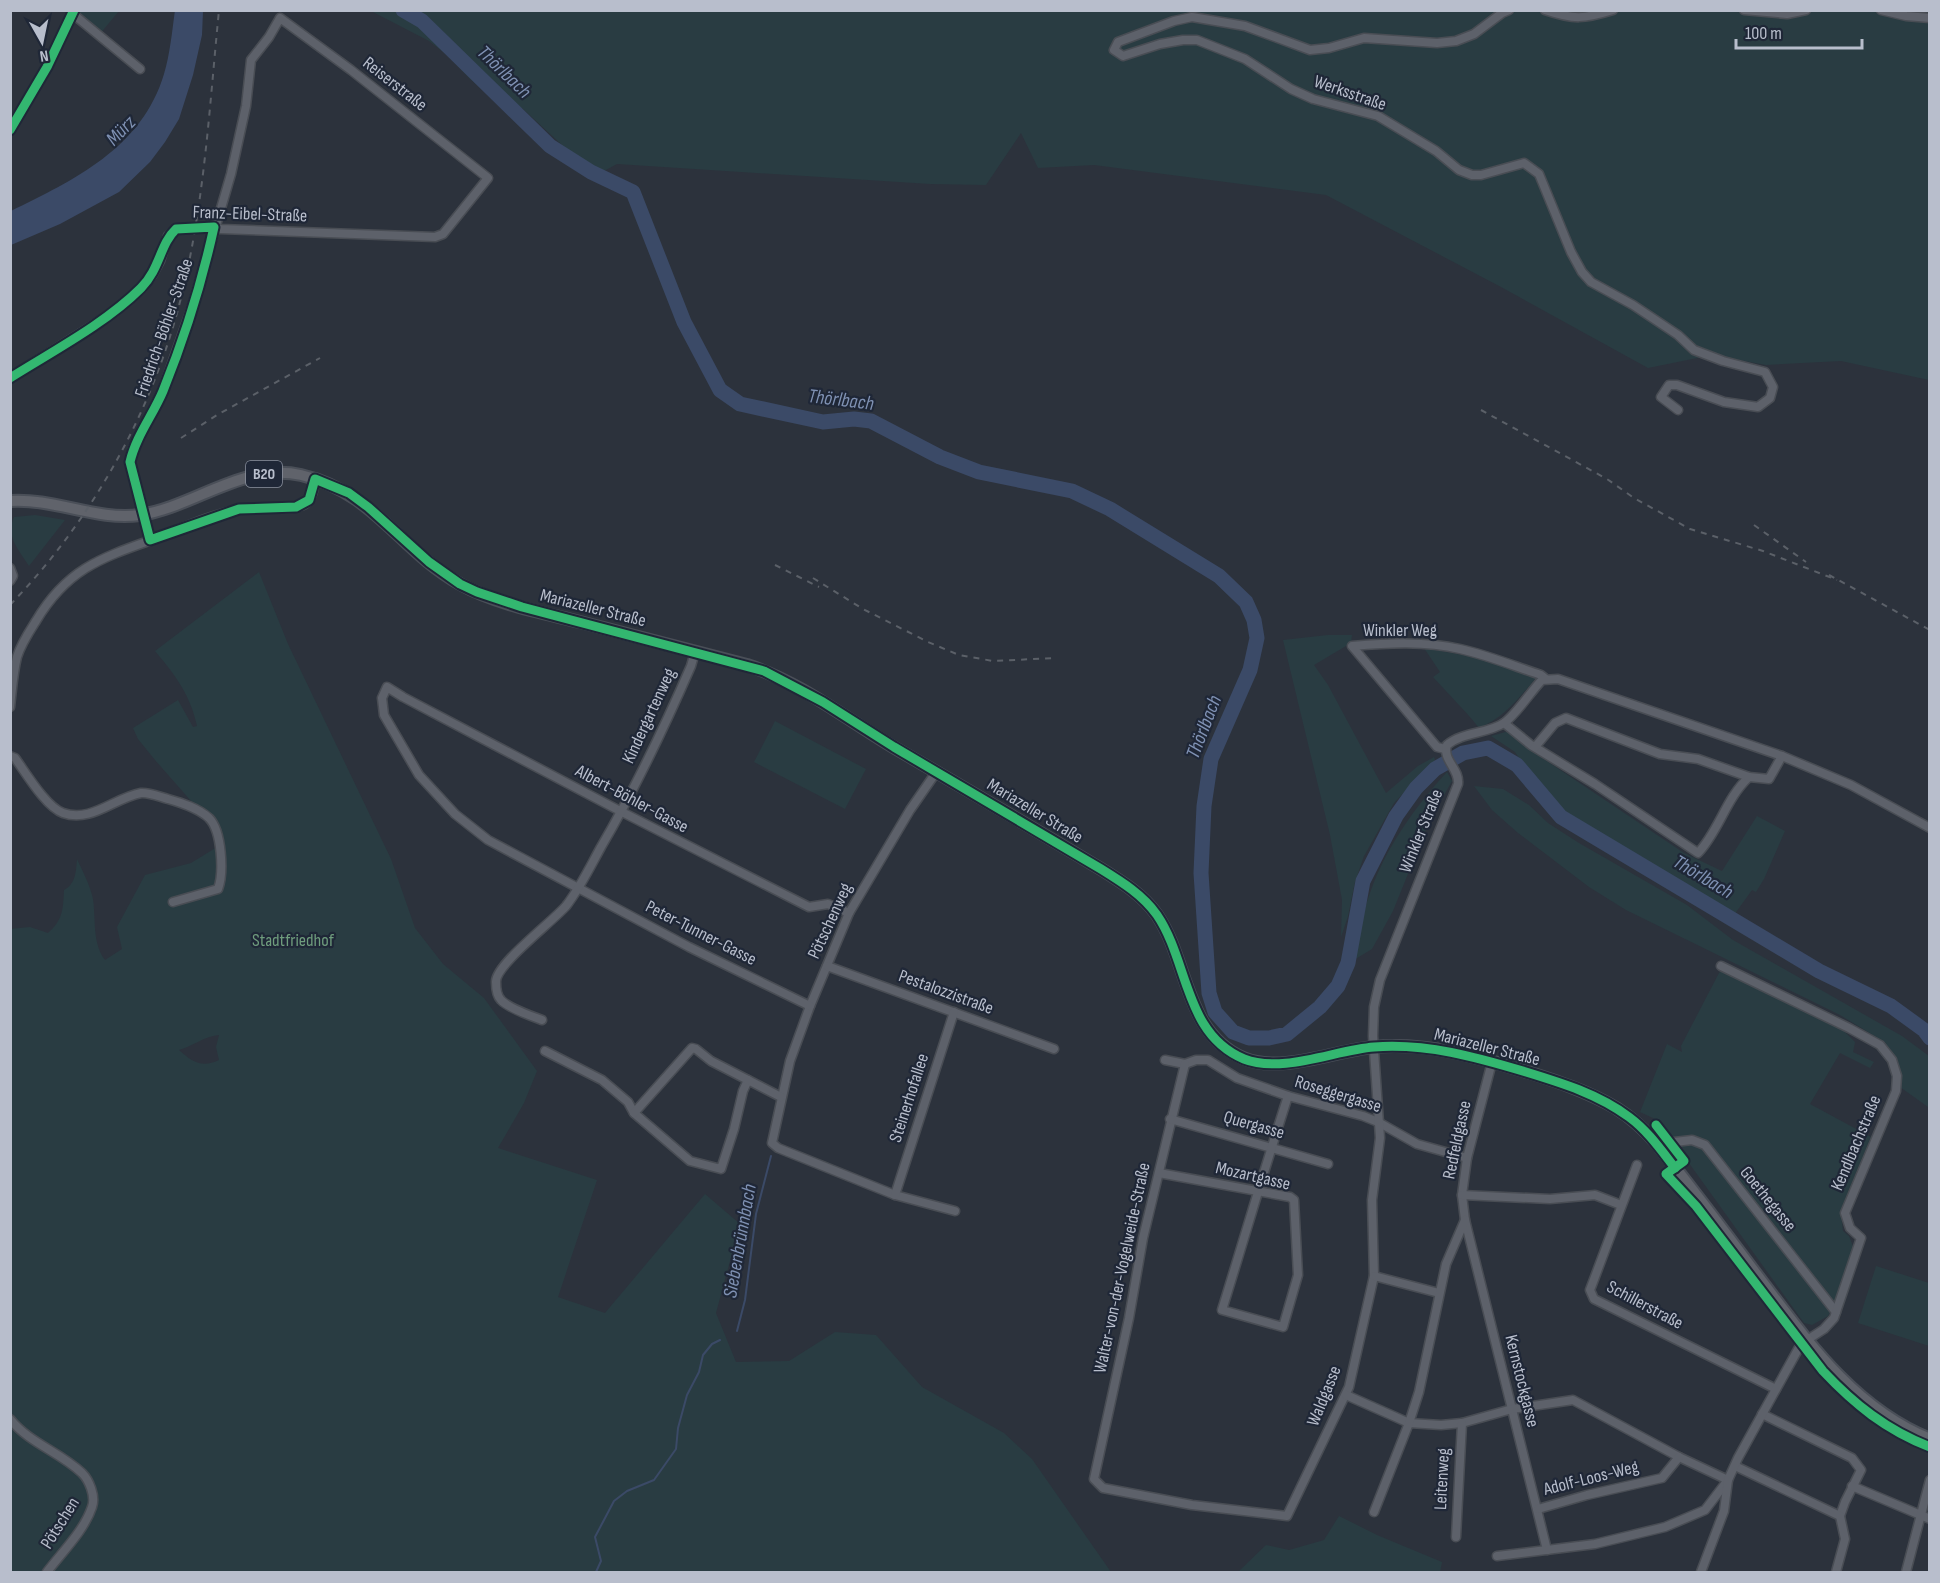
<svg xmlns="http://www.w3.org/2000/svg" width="1940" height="1583" viewBox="0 0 1940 1583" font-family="'Sofia Sans Condensed',sans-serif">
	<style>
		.green { fill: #293c42; fill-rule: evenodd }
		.water { fill: #3b4a67 }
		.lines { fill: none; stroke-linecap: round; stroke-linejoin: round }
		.stream { stroke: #3b4a67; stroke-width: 2 }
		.river { stroke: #3b4a67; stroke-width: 15 }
		.minor-casing { stroke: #494d54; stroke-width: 11 }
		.major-casing { stroke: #4a4f58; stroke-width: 14 }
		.minor { stroke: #5d616a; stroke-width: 8 }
		.major { stroke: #60636b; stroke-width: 10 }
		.rail { stroke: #5b6068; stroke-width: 2; stroke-dasharray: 6 6; stroke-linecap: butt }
		.minor-bridge-casing { stroke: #494d54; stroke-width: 11; stroke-linecap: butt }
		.minor-bridge { stroke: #5d616a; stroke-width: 8 }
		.cycleway-casing { stroke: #1f2737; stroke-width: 13 }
		.cycleway { stroke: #33b770; stroke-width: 9 }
		.labels { text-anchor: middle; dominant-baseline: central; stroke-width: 4.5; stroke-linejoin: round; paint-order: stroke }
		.shield { fill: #1f2737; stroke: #8a919f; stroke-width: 1.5 }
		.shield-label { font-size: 16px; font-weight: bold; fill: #b8becc }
		.street-label { font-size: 18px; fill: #b8becc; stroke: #1f2737 }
		.park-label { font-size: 18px; fill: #6f9d7d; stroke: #1f2737 }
		.water-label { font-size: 20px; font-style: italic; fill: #7f91b3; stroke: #1f2737 }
	</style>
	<rect width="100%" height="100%" fill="#2c323c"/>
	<g class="green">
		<polygon points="77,11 119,11 99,35 76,18"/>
		<polygon points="371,11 1929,11 1929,380 1841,361 1766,365 1712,355 1648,368 1501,287 1326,195 1094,165 1038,168 1021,133 986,185 930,184 617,164 604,171 574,156 522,108 513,115 470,79 447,55 429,41"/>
		<path d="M 35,515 L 65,520 L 29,566 C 19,550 5,536 14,517 Z"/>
		<path d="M 259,572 L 288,644 L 391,859 L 415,928 L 443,964 L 484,998 L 537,1071 L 524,1103 L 498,1148 L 597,1180 L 558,1297 L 605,1313 L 705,1194 L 740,1224 L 716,1313 L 736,1362 L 789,1361 L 835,1332 L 876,1335 L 922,1387 L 1004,1433 L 1032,1459 L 1111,1572 L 11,1572 L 10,929 L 30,927 L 48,933 C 63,920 63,909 64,890 C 76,884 76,871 77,859 C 83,872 90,885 93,899 C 96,919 92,943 105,960 L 122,949 L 117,927 L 145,875 L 191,863 L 222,844 L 203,810 L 191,801 L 155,760 L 138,739 L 133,728 L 178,700 L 193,727 L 197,726 C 190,694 175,675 155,651 ZM 219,1035 L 216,1047 L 219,1060 C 202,1068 192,1062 179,1050 C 196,1045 202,1037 219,1035 Z"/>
		<polygon points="1328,635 1352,635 1351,643 1314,665 1328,685 1386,793 1418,766 1434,757 1435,760 1394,803 1364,856 1355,882 1348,916 1341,937 1342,900 1330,835 1283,640"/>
		<path d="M 1424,648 L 1480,658 L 1536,678 C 1519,698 1504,718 1479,728 C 1465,710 1448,694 1433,677 L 1440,672 Z"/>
		<polygon points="775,721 866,769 845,809 754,762"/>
		<polygon points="1509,731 1526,747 1684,853 1722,871 1757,816 1785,831 1764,879 1756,892 1752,890 1734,915 1669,878 1572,818 1539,787 1515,752 1491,736"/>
		<path d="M 1447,772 L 1452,781 L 1429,822 L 1393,911 L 1372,949 L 1352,961 C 1358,938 1362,915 1370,893 C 1386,847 1415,807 1447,772 Z"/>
		<polygon points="1474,786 1503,789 1529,805 1548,823 1579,843 1687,905 1733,940 1902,1036 1929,1056 1929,1120 1928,1107 1900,1087 1893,1085 1886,1043 1840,1015 1626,910 1589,887 1518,833 1492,810"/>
		<polygon points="1722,970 1842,1029 1855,1042 1853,1052 1874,1062 1870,1068 1840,1053 1810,1104 1871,1137 1842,1207 1841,1214 1843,1231 1849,1236 1854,1249 1836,1302 1828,1316 1812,1325 1804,1323 1663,1127 1655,1119 1640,1112 1667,1044 1682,1052 1681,1046 1719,973"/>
		<polygon points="1876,1266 1929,1283 1929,1346 1858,1323"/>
		<polygon points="1339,1516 1377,1535 1442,1562 1440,1572 1238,1572 1266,1545 1289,1550 1324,1540"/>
	</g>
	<path class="water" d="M 175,10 L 203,11 L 202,35 L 193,75 L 179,119 L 165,142 L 150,162 L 119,192 L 60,224 L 11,245 L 11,211 C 74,180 142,148 164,74 C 170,54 172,32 175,10 Z"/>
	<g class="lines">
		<g class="stream">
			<polyline points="737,1331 745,1300 756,1214 771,1156"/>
			<polyline points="596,1572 601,1561 595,1537 614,1501 627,1491 654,1480 676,1449 678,1428 687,1395 699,1372 703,1355 712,1344 720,1340"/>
		</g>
		<polyline class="river" points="403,10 422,21 550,146 591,172 633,192 684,322 720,390 740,404 823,422 854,419 871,421 940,457 979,472 1072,491 1110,509 1219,576 1246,602 1254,620 1257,638 1250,670 1211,759 1204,806 1201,873 1209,993 1215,1012 1233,1032 1249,1038 1269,1038 1287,1034 1320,1007 1338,986 1348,963 1363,881 1396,816 1416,788 1435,769 1463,753 1488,748 1517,765 1561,817 1819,971 1891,1006 1924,1030 1930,1038"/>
		<defs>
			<g id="minor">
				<polyline points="1509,10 1502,13 1474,34 1456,41 1437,43 1364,38 1329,48 1310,50 1245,26 1192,17 1174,21 1118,42 1114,50 1123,56 1160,44 1183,40 1197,40 1245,59 1291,89 1313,99 1378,116 1436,151 1459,170 1472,175 1481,175 1524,163 1539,174 1571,252 1582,272 1591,282 1633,305 1678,335 1694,350 1723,361 1765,372 1773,387 1770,398 1758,407 1724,402 1677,385 1669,385 1661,397 1678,410"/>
				<path d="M 1545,10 C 1574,20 1584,19 1613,10"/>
				<polyline points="1744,10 1787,14 1806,10"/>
				<polyline points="1881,10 1906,16 1930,18"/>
				<polyline points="73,14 140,69"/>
				<polyline points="10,130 47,67 74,10"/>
				<polyline points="10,378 114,312 142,288 153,274 160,261 168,236 176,229 208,227 221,229 435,237 443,234 488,178 351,70 280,18 269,37 251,60 246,106 231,174 193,304 162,392 133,449 130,462 139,497"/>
				<polyline points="10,568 13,576 10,581"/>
				<path d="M 10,707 C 12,690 13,673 17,657 C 21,644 29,632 36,621 C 68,567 104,557 160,537 C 185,527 211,515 237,510 C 255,506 292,512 305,504 C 313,499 314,487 315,479"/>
				<path d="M 1504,723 L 1531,745 L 1595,784 L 1698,853 C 1719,831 1726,798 1749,777"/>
				<polyline points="1535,747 1555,723 1566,718 1660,754 1698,759 1749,777 1769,779 1782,756"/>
				<path d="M 1445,749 L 1437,747 L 1352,646 C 1388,643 1425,641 1460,649 C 1487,655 1514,666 1541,675 L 1546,679"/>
				<path d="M 10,756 L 15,758 C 26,773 46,807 63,813 C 91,823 114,798 141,793 C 149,792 160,797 168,799 C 182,803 198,808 209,818 C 222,831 224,873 218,889 L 173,902"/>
				<polyline points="937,771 910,810 849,913 810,1006 790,1061 772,1143 778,1148 895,1195 955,1211"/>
				<polyline points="827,966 1054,1049"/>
				<polyline points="810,1006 689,947 488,840 455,814 419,775 384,715 382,698 387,687 403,697 622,812 809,907 828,904 849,913"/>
				<path d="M 542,1020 C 531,1016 508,1008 501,1000 C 497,996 496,987 496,982 C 495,965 552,922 566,906 C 580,888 590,867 601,847 C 635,789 664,728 691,666 L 695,652"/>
				<polyline points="545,1051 602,1080 628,1102 634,1113 690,1161 721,1169 734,1129 743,1091 748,1080"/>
				<polyline points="1165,1060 1185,1064 1196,1060 1208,1060 1237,1078 1288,1096 1363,1116 1378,1122 1417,1144 1467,1158"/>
				<polyline points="1492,1062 1467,1158 1462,1195 1465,1220 1547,1550"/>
				<path d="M 1185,1064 L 1143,1238 L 1129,1318 L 1094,1479 L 1103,1488 L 1192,1505 L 1287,1516 L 1349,1387 L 1374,1276 L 1372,1200 L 1380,1138 L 1373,1036 L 1374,1007 L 1380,980 L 1458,784 C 1460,769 1442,760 1447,745 C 1462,732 1487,734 1504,723 C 1516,715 1531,691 1542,680 L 1558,679 L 1782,756 L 1851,785 L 1930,828"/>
				<polyline points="634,1113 692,1048 696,1049 711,1061 781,1097"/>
				<polyline points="1170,1119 1328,1164"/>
				<polyline points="1657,1144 1692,1140 1705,1145 1836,1312"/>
				<polyline points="1637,1165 1590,1290 1594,1299 1776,1389"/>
				<path d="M 1159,1173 L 1290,1197 L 1294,1200 L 1298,1275 L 1283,1327 L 1222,1310 C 1244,1239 1265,1167 1288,1096"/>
				<polyline points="895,1195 954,1012"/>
				<polyline points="1462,1195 1550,1199 1595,1195 1621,1205"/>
				<polyline points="1374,1276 1439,1293"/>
				<polyline points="1346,1395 1409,1423 1441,1425 1462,1423 1512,1409 1573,1400 1679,1457 1728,1480 1705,1510 1665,1527 1595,1544 1497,1556"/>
				<polyline points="1762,1414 1852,1458 1861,1470 1845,1502 1840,1516"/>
				<path d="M 10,1419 C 29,1443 60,1452 82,1473 C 89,1480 96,1496 92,1507 C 84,1531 62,1552 47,1572"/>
				<polyline points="1735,1466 1840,1516 1845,1539 1836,1572"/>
				<polyline points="1852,1486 1930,1519"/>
				<polyline points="1538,1509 1587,1495 1662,1478 1679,1457"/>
				<polyline points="1374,1512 1409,1423 1419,1392 1446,1264 1465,1220"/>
				<polyline points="1456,1537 1462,1423"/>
				<polyline points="1701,1572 1724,1511 1728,1480 1738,1458 1801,1344 1824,1329 1834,1318 1861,1238 1850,1228 1845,1213 1896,1091 1897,1076 1892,1060 1880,1045 1849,1028 1721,966"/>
				<polyline points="1906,1572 1930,1480"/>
			</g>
			<path id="major" d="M 10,501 C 55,498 96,521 140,515 C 194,507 244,462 301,475 C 375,492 399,550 460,584 C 496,604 540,612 580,622 C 636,636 692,651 747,665 C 802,683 846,719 895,748 C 964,788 1033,828 1101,869 C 1122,882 1143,895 1157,915 C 1189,962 1184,1032 1243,1058 C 1280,1074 1334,1051 1373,1047 C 1425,1042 1475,1056 1524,1071 C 1556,1081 1587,1091 1616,1108 C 1632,1118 1645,1130 1657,1144 C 1690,1186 1722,1228 1754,1271 C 1804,1336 1851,1407 1930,1439"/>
		</defs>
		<use href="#minor" class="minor-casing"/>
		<use href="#major" class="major-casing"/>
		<use href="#minor" class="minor"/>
		<use href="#major" class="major"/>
		<g class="rail">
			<polyline points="1481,410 1607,479 1634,498 1690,529 1763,551 1837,580"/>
			<polyline points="181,438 217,415 320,358"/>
			<polyline points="1754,525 1806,562"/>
			<polyline points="775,565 819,587"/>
			<polyline points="1829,575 1930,630"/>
			<polyline points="813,578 863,609 928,642 959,655 993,661 1055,658"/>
			<path d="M 10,605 C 96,516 158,402 185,281 C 205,192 210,101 219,10"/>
		</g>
		<defs>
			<polyline id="minor-bridge" points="139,497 147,530"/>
		</defs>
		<use href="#minor-bridge" class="minor-bridge-casing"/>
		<use href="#minor-bridge" class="minor-bridge"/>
		<defs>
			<g id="cycleway">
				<polyline points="10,130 47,67 74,10"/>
				<path d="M 10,378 C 53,351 106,323 141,288 C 160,269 160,244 176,229 L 214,227 C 202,282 184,339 163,391 C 153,415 136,436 130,462 L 150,540 L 239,509 L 296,507 L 309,500 L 315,479 L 349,493 L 368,507 L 429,562 L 460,584 L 477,592 L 522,607 L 764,671 L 823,702 L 894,747 L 1101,869 C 1122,882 1143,895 1157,915 C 1189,962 1184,1034 1244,1059 C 1282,1074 1335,1050 1374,1047 C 1427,1043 1476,1057 1526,1072 C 1562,1083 1598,1094 1629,1117 C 1648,1131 1661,1150 1675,1168"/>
				<path d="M 1656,1125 L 1684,1161 L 1666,1174 L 1696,1206 L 1823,1371 C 1854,1404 1886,1430 1930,1447"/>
			</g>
		</defs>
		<use href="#cycleway" class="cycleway-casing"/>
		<use href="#cycleway" class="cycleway"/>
	</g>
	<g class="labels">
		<rect class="shield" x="246" y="461" width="36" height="26" rx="4.5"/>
		<g class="shield-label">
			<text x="264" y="474">B20</text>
		</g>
		<g class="street-label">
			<text transform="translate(395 84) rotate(38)">Reiserstraße</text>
			<text transform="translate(1350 93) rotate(19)">Werksstraße</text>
			<text transform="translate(250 214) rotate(2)">Franz-Eibel-Straße</text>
			<text transform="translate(164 328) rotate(-71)">Friedrich-Böhler-Straße</text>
			<text transform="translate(593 608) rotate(14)">Mariazeller Straße</text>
			<text x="1400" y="630">Winkler Weg</text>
			<text transform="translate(649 716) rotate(-65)">Kindergartenweg</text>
			<text transform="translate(632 799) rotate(28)">Albert-Böhler-Gasse</text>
			<text transform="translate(1035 811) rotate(31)">Mariazeller Straße</text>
			<text transform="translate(1421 831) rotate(-68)">Winkler Straße</text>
			<text transform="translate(830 921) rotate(-65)">Pötschenweg</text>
			<text transform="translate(701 933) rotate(27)">Peter-Tunner-Gasse</text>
			<text transform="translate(946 992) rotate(20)">Pestalozzistraße</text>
			<text transform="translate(1487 1047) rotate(14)">Mariazeller Straße</text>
			<text transform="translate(1338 1094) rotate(17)">Roseggergasse</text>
			<text transform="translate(909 1098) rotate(-72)">Steinerhofallee</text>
			<text transform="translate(1254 1125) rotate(16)">Quergasse</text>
			<text transform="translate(1457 1140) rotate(-78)">Redfeldgasse</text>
			<text transform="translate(1856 1143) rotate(-67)">Kendlbachstraße</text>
			<text transform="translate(1253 1176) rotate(13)">Mozartgasse</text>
			<text transform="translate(1768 1199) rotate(51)">Goethegasse</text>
			<text transform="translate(1122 1268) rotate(-78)">Walter-von-der-Vogelweide-Straße</text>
			<text transform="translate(1645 1305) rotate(28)">Schillerstraße</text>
			<text transform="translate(1522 1381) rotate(76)">Kernstockgasse</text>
			<text transform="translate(1324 1396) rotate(-68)">Waldgasse</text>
			<text transform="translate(1591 1478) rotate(-14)">Adolf-Loos-Weg</text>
			<text transform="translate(1442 1479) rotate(-87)">Leitenweg</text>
			<text transform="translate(60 1523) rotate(-58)">Pötschen</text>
		</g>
		<g class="park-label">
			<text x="293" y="940">Stadtfriedhof</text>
		</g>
		<g class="water-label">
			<text transform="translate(504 72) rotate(44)">Thörlbach</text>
			<text transform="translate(121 131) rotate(-46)">Mürz</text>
			<text transform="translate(841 400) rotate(7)">Thörlbach</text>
			<text transform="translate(1204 727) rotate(-69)">Thörlbach</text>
			<text transform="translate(1703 877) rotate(31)">Thörlbach</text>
			<text transform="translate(740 1241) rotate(-80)">Siebenbrünnbach</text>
		</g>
	</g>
	<rect width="1940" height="1583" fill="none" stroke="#b8becc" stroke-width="24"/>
	<g transform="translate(42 42) rotate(171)" stroke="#1f2737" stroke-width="4.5" paint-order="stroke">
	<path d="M0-4.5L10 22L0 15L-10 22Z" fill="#b8becc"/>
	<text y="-9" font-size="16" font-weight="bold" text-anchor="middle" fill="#b8becc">N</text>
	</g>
	<path d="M1736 39v9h126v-9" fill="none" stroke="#b8becc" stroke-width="3"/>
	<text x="1745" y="39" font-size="18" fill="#b8becc" stroke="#1f2737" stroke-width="4.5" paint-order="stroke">100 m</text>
</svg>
